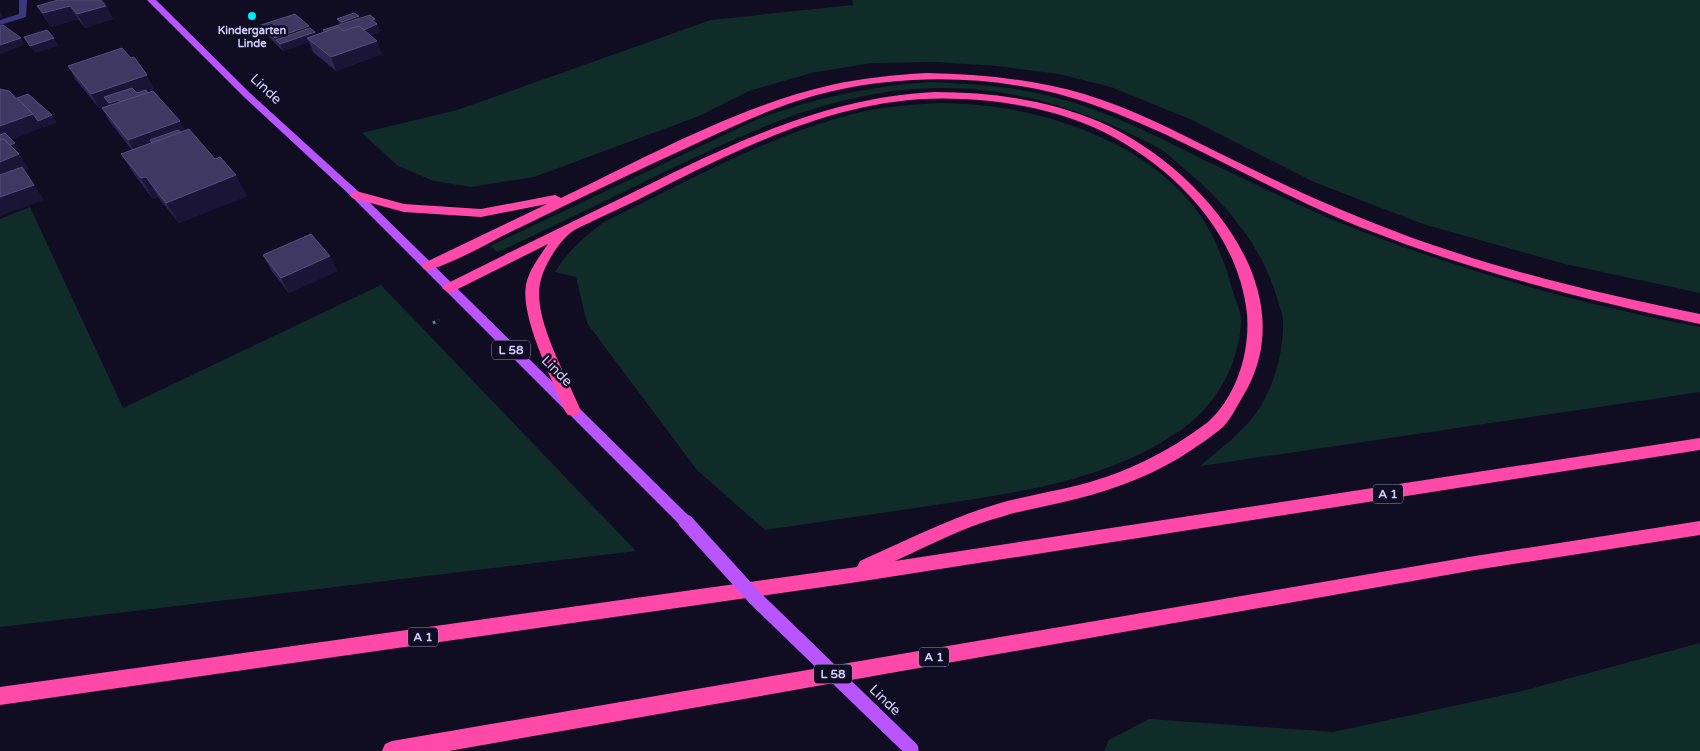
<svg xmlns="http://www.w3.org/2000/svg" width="1700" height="751" viewBox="0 0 1700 751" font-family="'Varela Round',sans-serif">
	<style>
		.green { fill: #102c29 }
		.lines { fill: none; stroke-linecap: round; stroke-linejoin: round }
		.path { stroke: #2eb3a5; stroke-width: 3; stroke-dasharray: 2.5 4; stroke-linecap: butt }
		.service { fill: #383981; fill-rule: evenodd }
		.primary { fill: #b855ff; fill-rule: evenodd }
		.motorway { fill: #ff49a8; fill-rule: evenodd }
		.primary-bridge { stroke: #b855ff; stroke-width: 15 }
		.wall { fill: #2c2650 }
		.shaded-wall { fill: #1a1436 }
		.building { fill: #3e3863; stroke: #554f7b }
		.poi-dot { fill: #00ebf9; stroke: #100d22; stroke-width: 2 }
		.labels { text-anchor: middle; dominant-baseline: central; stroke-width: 5; stroke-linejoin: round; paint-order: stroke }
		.far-poi-label { font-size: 11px; font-weight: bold; fill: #d1ceff; stroke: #100d22 }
		.shield { fill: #100d22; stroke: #9794bd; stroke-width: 1 }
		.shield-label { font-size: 12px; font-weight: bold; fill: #d1ceff }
		.street-label { font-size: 14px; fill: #d1ceff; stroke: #100d22 }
	</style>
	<rect width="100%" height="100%" fill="#100d22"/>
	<g class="green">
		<polygon points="852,0 1700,0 1700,293 1565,264 1423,224 1314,182 1190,119 1111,87 1059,74 997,66 935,62 872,63 811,73 749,91 699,116 534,177 471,187 434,181 398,166 362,133 457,110 711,20 853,5"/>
		<path d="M 930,82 C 965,84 1001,85 1036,93 C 1095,105 1149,132 1202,159 C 1249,181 1295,204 1343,224 C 1458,270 1579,304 1700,327 L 1700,392 L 1200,466 C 1221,448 1248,429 1262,404 C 1276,379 1284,349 1283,319 C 1282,312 1279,305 1277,298 C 1262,245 1224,201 1181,166 C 1173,159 1165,151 1155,146 C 1087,110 1012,86 934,88 C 832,91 752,130 662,173 C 608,200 553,226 498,252 L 490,246 L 758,119 C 815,98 870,86 930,82 Z"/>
		<path d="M 939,103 C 1002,104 1061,116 1117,145 C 1149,161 1185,190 1204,221 C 1217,242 1226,266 1232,289 C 1235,299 1241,311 1241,321 C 1240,359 1219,400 1190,423 C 1116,481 1018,492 929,506 C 874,514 820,522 765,530 L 697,470 L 587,323 L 576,277 L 555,272 C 568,251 584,237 604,222 C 683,184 763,138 849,115 C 878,107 909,105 939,103 Z"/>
		<polygon points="30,207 123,408 381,285 636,551 0,627 0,219"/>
		<polygon points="1700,643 1700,751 1104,751 1109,740 1149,719 1333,732 1518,692"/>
	</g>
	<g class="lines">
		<polyline class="path" points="433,323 439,320"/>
		<polygon class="service" points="19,0 27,0 26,17 0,25 0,20 19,14"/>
		<polygon class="primary" points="147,0 156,0 250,93 360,193 691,518 693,522 691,526 686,528 681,526 352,197 244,97"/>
		<g class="motorway">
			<path d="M 926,73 C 980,74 1032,79 1084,94 C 1131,108 1175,131 1219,153 C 1266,176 1313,199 1361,218 C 1470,263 1585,291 1700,314 L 1700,324 C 1589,301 1479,273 1373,232 C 1277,196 1190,139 1094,105 C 1012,76 918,72 833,91 C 784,102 738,124 693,145 C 636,171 578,199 521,227 C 491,241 461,260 429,270 L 424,269 L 422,266 L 424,263 L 547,204 L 481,217 L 404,212 L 352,198 L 350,195 L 356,191 L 404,204 L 481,209 L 555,195 L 561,198 C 644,158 741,105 831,85 C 862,78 894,75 926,73 Z"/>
			<path d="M 935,92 C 991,92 1048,100 1100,122 C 1196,164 1309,288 1243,396 C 1237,406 1231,419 1223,427 C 1214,435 1203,442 1193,449 C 1158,473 1117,489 1076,499 C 1051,506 1025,509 1001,517 C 964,527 930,545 895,561 L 1700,438 L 1700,450 L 851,583 L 0,705 L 0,687 L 857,567 L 860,561 C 905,541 950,518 997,504 C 1024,496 1052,492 1079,485 C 1126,473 1170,451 1208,422 C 1237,396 1250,352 1247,314 C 1238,229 1168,161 1093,127 C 1052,109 1006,101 962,99 C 857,93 764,137 673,182 C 648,195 623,207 597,219 C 588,224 575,228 568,235 C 554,248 538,275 539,295 C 540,331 567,377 581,411 L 578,415 L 568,415 L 565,411 C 553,381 520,317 526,285 C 529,270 539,257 548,244 L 454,291 L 449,293 L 442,288 L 444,285 C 510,252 576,220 642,188 C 736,142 828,97 935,92 Z"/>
			<polygon points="1700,521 1700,535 1475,570 449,751 382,751 385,744 392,741 1475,556"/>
		</g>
		<polyline class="primary-bridge" points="686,522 755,598 911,749"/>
	</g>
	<g class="wall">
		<polygon points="37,6 106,6 113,19 85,28 78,19 51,27"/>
		<polygon points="359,16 359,18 375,19 380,32 371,35 382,54 336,71 313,52 309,42 283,51 264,32 261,25 309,26 310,28 315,32 316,35 324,32 323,30 340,25 337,19"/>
		<polygon points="68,66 154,89 147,91 180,121 185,131 247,196 179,223 158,197 153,199 134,174 121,154 132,150 110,122 102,108 110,106 109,105 99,108 76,80"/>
		<polygon points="263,255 330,256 337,271 289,293 271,270"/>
	</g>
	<g class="shaded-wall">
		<polygon points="70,6 78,19 51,27 43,13"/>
		<polygon points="106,6 113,19 85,28 77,14"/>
		<polygon points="0,11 3,17 0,18"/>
		<polygon points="359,16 361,23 344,29 342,22"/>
		<polygon points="375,19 380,32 348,45 372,20"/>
		<polygon points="309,26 312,33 315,32 318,39 307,38 309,42 283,51 280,44 276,40 275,38"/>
		<polygon points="21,38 25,45 0,54 0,45"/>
		<polygon points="54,38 58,46 35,53 30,46"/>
		<polygon points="377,41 382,54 336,71 331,57"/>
		<polygon points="147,75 154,89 119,101 123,107 114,110 109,103 104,97 109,105 99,108 91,94"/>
		<polygon points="33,114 42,128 0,144 0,126"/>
		<polygon points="52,115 57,123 43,128 38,121"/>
		<polygon points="180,121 188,135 150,140 154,148 136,154 128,140"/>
		<polygon points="15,143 20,151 0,158 0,149"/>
		<polygon points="19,154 29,169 25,170 44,200 0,216 0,162"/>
		<polygon points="236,175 247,196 179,223 166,203"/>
		<polygon points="146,177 158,197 153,199 141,178"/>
		<polygon points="330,256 337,271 289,293 281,278"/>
	</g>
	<g class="building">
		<polygon points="58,0 101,0 106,6 77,14 70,6 43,13 37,6"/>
		<polygon points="354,13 359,16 342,22 337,19"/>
		<polygon points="295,14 309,26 275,38 261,25"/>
		<polygon points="370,15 375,19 372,20 377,24 364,30 359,26 343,31 338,27 325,32 323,30"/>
		<polygon points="3,25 21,38 0,45 0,26"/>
		<polygon points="359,26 377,41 331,57 307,38 338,27 343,31"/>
		<polygon points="310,28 315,32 280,44 276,40"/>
		<polygon points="47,30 54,38 30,46 24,37"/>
		<polygon points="122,48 131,58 134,57 147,75 91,94 68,66"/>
		<polygon points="132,88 137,93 146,90 148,93 120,102 118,100 109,103 104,97"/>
		<polygon points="0,89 9,91 33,114 0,126"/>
		<polygon points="153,91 180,121 128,140 102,108"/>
		<polygon points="28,94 52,115 38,121 33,114 17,98"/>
		<polygon points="189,129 215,159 220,157 236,175 166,203 146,177 141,178 121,154"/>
		<polygon points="178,130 181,132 152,143 150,140"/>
		<polygon points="5,133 15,143 10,145 4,139 0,140 0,135"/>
		<polygon points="4,139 19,154 0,162 0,140"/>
		<polygon points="22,167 34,185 0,197 0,175"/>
		<polygon points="311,234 330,256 281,278 263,255"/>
	</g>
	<circle class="poi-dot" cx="252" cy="16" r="5"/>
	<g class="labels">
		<g class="far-poi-label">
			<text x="252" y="30">Kindergarten<tspan x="252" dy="13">Linde</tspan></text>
		</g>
		<g class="shield">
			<rect x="492" y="340.5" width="38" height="19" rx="4"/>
			<rect x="1373" y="484.5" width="30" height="19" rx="4"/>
			<rect x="408" y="627.5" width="30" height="19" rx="4"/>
			<rect x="919" y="647.5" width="30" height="19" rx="4"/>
			<rect x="814" y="664.5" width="38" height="19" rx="4"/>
		</g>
		<g class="shield-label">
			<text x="511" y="350">L 58</text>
			<text x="1388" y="494">A 1</text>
			<text x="423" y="637">A 1</text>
			<text x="934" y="657">A 1</text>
			<text x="833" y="674">L 58</text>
		</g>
		<g class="street-label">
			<text transform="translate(266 89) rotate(43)">Linde</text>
			<text transform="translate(557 371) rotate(45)">Linde</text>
			<text transform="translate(885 700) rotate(44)">Linde</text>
		</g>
	</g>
</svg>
